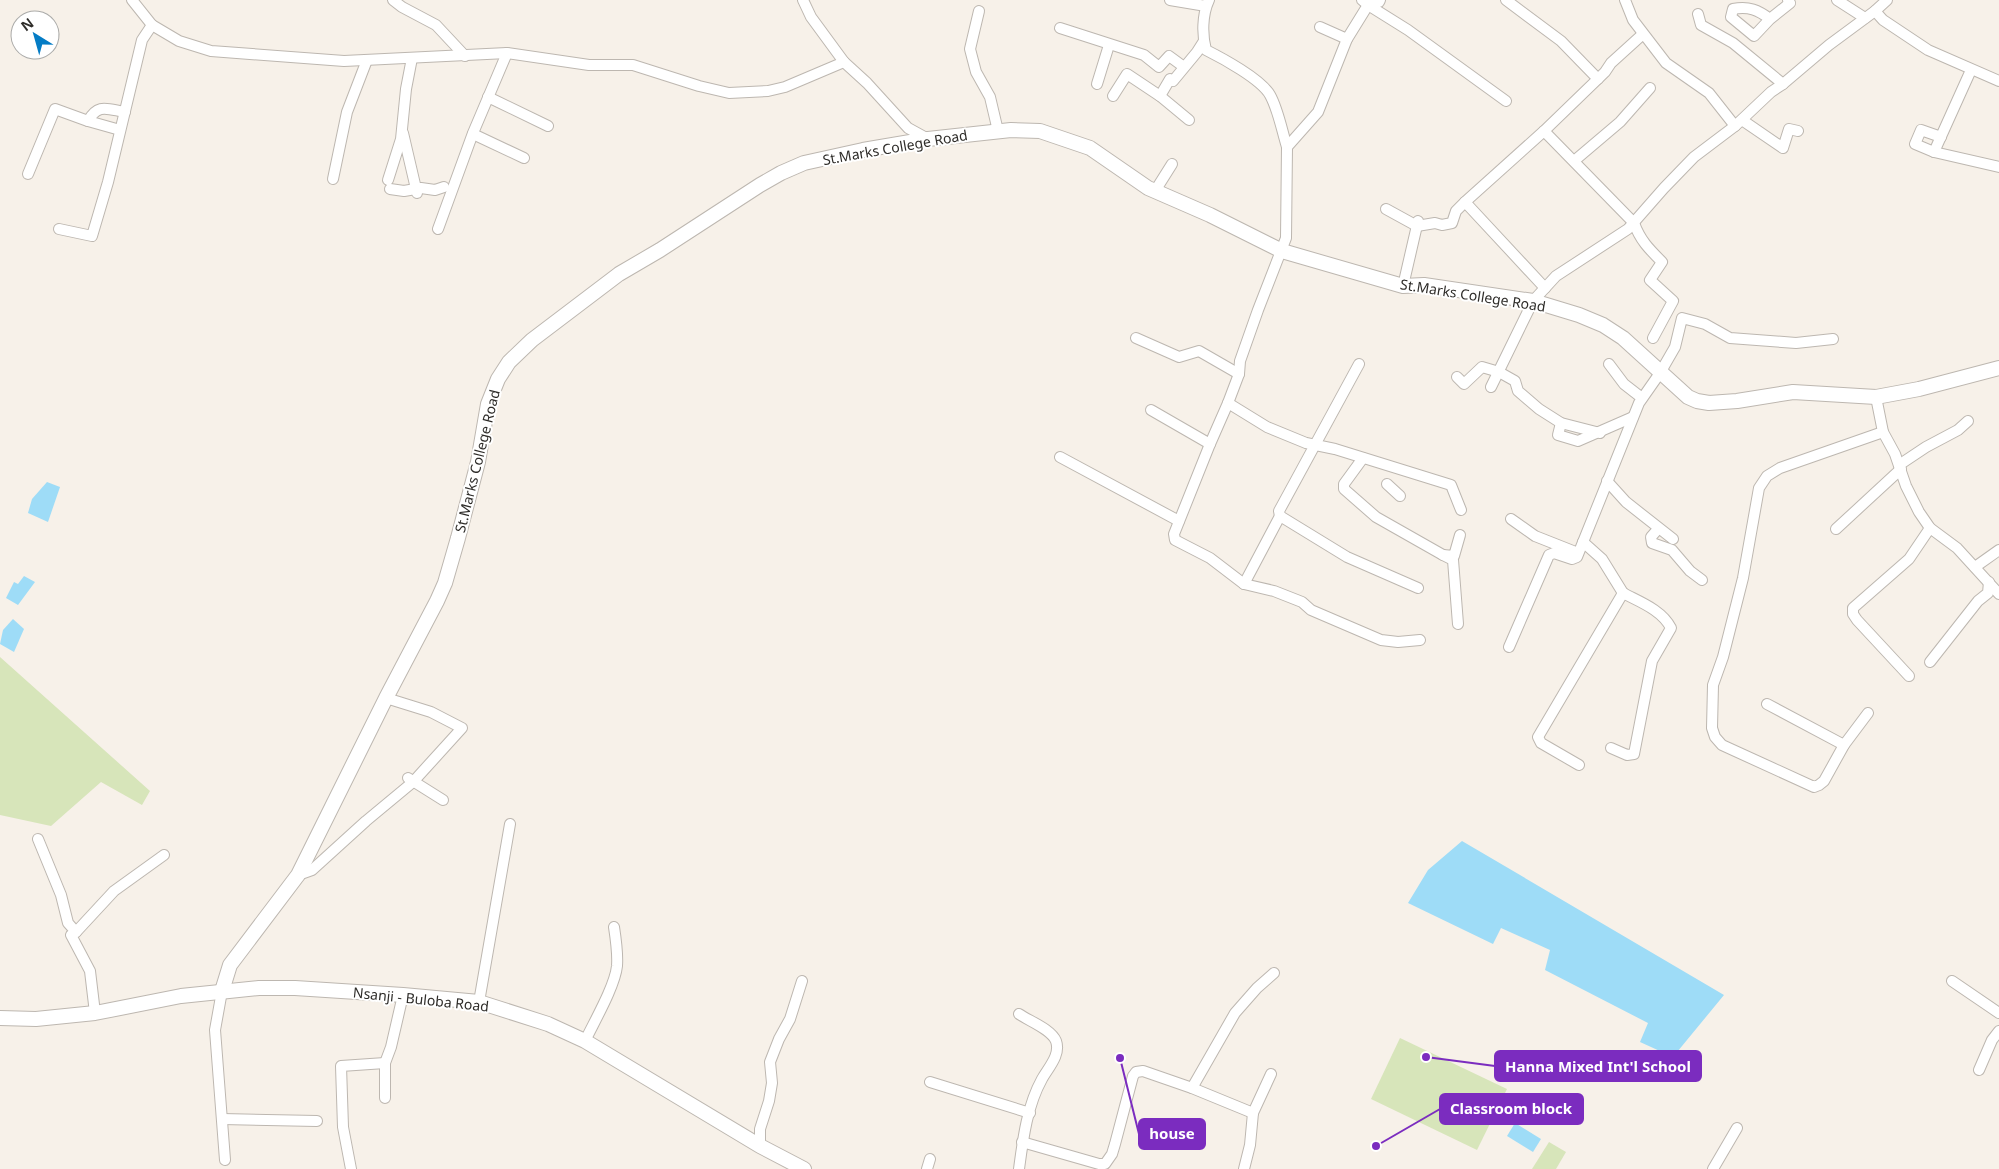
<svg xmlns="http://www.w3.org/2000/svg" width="1999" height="1169" viewBox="0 0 1999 1169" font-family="'Noto Sans',sans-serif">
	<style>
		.green { fill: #d7e5ba }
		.water { fill: #9edcf7 }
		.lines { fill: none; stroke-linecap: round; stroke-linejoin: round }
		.minor-casing { stroke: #bdb7b0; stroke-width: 12 }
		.secondary-casing { stroke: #bdb7b0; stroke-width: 16 }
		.minor { stroke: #fff; stroke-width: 10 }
		.secondary { stroke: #fff; stroke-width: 14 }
		.labels { text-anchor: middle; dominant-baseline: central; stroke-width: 4; stroke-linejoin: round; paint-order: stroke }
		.street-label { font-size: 14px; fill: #2e2c29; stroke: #fff }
		.leader { fill: none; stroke: #7b2cbf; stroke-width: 2 }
		.callout-dot { fill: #7b2cbf; stroke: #fff; stroke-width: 2 }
		.callout { fill: #7b2cbf; stroke: #7b2cbf; stroke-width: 2 }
		.callout-label { font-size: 15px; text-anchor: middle; font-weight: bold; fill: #fff }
	</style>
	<rect width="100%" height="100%" fill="#f7f1e9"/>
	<g class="green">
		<polygon points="0,657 150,791 142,805 101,782 51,826 0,815"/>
		<polygon points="1400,1038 1507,1089 1477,1150 1371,1099"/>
		<polygon points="1549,1142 1566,1152 1556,1169 1532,1169"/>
	</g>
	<g class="water">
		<polygon points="47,482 60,487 48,522 28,513 32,499"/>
		<polygon points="24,576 35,582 18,605 6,598 14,582 18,584"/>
		<polygon points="13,619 24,629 14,652 0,644 3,630"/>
		<polygon points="1462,841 1724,995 1673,1057 1640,1042 1648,1023 1545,970 1550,950 1501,928 1493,944 1408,903 1428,870"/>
		<polygon points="1515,1123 1541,1139 1533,1152 1507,1136"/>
	</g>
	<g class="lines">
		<defs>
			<g id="minor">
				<polyline points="132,0 152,25 179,41 211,51 344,61 507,53 589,65 633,65 699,86 729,93 768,91 785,87 844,62"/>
				<polyline points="393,0 402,7 436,25 465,56"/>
				<polyline points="803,0 811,17 844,62 867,83 908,128 928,139"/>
				<polyline points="1170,0 1206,6"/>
				<path d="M 1209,0 C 1202,15 1202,35 1206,50 C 1222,58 1261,79 1270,95 C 1278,109 1282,131 1287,147"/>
				<polyline points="1362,0 1368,5 1347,39 1318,112 1287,147 1286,238 1258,310 1240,361 1239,374 1228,403 1210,444 1174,534 1175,540 1210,558 1244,584 1274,591 1302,602 1311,610 1381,640 1398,642 1420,640"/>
				<polyline points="1506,0 1561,41 1598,79"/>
				<polyline points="1625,0 1633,20 1666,63 1709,93 1735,126"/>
				<polyline points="1837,0 1865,18"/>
				<polyline points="1368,5 1408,30 1506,101"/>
				<polyline points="1368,5 1379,2 1380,0"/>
				<polyline points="979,11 970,49 976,72 990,97 998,131"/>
				<polyline points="1875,11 1883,20 1928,50 1999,81"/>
				<polyline points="1698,14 1701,25 1733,43 1783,84"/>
				<path d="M 1770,19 C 1758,10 1749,6 1733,9 L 1731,17 L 1754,36 L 1770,19 L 1790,3 L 1788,0"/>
				<polyline points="1320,27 1347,39"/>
				<polyline points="1060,28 1144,55 1159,67 1169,56 1184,67"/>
				<polyline points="1097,84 1109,45"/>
				<polyline points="1113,96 1127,74 1160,96"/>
				<polyline points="488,97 548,126"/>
				<polyline points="1189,120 1160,96 1170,79 1173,81 1197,52 1204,41"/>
				<polyline points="1742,120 1783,148 1789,129 1798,131"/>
				<path d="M 88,121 C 98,103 107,109 125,112"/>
				<path d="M 1544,131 L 1634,223 C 1640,240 1649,249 1662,262 L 1650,280 L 1673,301 L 1653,338"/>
				<polyline points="403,133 417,193"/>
				<polyline points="473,134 524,158"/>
				<polyline points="1941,137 1921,130 1915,144 1934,152 1999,167"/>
				<polyline points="1934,152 1971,70"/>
				<polyline points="1574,161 1620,122 1650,88"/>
				<polyline points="28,174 55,109 88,121 120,130"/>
				<polyline points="333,179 347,112 367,60"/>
				<polyline points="388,180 401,139 406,89 412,58"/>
				<polyline points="390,189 404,191 421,188 435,190 444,187"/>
				<polyline points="1155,191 1172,164"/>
				<polyline points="1386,209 1417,226 1435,223 1442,225 1452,223 1456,211 1465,202"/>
				<polyline points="59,229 92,236 108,182 142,40 152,25"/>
				<polyline points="438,229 473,133 507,53"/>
				<polyline points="1403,286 1418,221"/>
				<polyline points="1545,288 1465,202 1544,131 1605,72 1611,63 1643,34"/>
				<polyline points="1136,338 1179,357 1199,351 1239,374"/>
				<polyline points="1359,364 1279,511 1280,516 1347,557 1418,588"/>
				<polyline points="1609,364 1624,384 1642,398"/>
				<polyline points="1457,377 1464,384 1482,367 1499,372 1515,381 1518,391 1539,409 1561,423 1600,433"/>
				<polyline points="1491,387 1533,301 1556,276 1628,229 1664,188 1694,157 1735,126 1771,92 1783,84 1829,45 1875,11 1887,0"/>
				<polyline points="1876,397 1883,432 1895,454 1906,486 1919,512 1930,528 1957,548 1999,594"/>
				<polyline points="1228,403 1267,427 1306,443 1335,449 1451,485 1461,510"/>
				<polyline points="1151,410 1210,444"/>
				<polyline points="1561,423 1558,435 1578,441 1633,417"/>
				<polyline points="1060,457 1179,521"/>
				<polyline points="1363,458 1344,484 1344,489 1376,517 1443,555"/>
				<polyline points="1899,465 1926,447 1958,430 1968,421"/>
				<polyline points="1607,481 1626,502 1673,539"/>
				<polyline points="1387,484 1400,496"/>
				<polyline points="1511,519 1535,536 1578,553"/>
				<polyline points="1658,529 1651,537 1652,543 1672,550 1690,571 1702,580"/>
				<polyline points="1836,529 1901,469"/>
				<polyline points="1975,567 1999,550"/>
				<polyline points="1244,584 1280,516"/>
				<polyline points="1458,624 1453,560 1443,555 1454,556 1460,535"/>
				<polyline points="1509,647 1549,555 1554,553 1572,559 1577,557 1639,403 1660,373 1675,347 1682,318 1705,324 1730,338 1796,343 1833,339"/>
				<polyline points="1930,662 1978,601 1988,593 1989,582"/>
				<polyline points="1909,676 1857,620 1853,614 1853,608 1909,559 1930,528"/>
				<polyline points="1767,704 1844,745"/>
				<polyline points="1868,713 1844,745 1824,781 1819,785 1814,787 1722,745 1715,737 1712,728 1713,685 1723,657 1743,578 1759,488 1767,476 1780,468 1883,432"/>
				<path d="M 1611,748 L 1627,755 L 1634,754 L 1652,661 L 1671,628 C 1662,610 1640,602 1623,593"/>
				<polyline points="1579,765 1541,743 1538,737 1623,593 1602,559 1583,542"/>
				<polyline points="408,778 443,800"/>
				<polyline points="38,839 61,895 68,923 76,932 71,935 90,971 95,1013"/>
				<polyline points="298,875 312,870 366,821 413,782 462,728 431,712 386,698"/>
				<polyline points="76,932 114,891 164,855"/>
				<polyline points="1952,981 1999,1013"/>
				<polyline points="222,991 215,1030 225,1160"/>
				<polyline points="479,1002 510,824"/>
				<path d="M 1019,1014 C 1029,1021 1051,1029 1056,1041 C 1061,1055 1048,1068 1042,1079 C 1027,1106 1023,1139 1019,1169"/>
				<path d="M 585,1041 C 594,1022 615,986 617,966 C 618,953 616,940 614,927"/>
				<polyline points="1979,1070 1992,1040 1999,1031"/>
				<polyline points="930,1082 1030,1113"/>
				<polyline points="1192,1088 1235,1013 1257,988 1274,973"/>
				<polyline points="385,1098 385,1063 391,1047 403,995"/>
				<polyline points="222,1119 317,1121"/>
				<polyline points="1022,1142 1099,1164 1105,1164 1112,1154 1115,1144 1133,1076 1136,1072 1143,1071 1192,1088 1253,1113"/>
				<polyline points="760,1146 760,1129 769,1101 772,1083 770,1062 779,1039 790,1019 802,981"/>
				<polyline points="351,1169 343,1127 341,1066 385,1063"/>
				<polyline points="927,1169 930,1159"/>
				<polyline points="1244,1169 1250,1145 1253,1113 1271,1074"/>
				<polyline points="1713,1169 1737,1128"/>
			</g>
			<g id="secondary">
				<polyline points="222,991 230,965 298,875 386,698 437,601 445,583 458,538 478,462 488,404 498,379 509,362 532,340 619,274 660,250 760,185 781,173 804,163 863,150 928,139 1011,130 1040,131 1090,148 1148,188 1210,215 1282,251 1403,286 1424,285 1533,301 1579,315 1603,325 1623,338 1688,397 1697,401 1709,403 1737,401 1793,392 1876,397 1919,389 1999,368"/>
				<polyline points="0,1018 36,1019 95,1013 181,996 259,988 295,988 403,995 479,1002 548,1024 585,1041 760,1146 804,1169"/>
			</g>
		</defs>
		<use href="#minor" class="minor-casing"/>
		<use href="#secondary" class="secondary-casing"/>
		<use href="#minor" class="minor"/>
		<use href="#secondary" class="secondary"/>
	</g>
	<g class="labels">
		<g class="street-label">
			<text transform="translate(895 147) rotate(-10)">St.Marks College Road</text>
			<text transform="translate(1473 295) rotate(9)">St.Marks College Road</text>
			<text transform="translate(477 461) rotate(-76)">St.Marks College Road</text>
			<text transform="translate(421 999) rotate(6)">Nsanji - Buloba Road</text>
		</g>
	</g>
	<path class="leader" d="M1426 1057L1495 1066M1376 1146L1440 1109M1120 1058L1139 1134"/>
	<g class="callout-dot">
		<circle cx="1426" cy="1057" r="5"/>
		<circle cx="1376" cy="1146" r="5"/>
		<circle cx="1120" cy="1058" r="5"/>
	</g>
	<g class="callout">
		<rect x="1495" y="1051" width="206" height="30" rx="5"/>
		<rect x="1440" y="1094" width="143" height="30" rx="5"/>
		<rect x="1139" y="1119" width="66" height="30" rx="5"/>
	</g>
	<g class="callout-label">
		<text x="1598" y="1072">Hanna Mixed Int'l School</text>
		<text x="1511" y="1114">Classroom block</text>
		<text x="1172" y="1139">house</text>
	</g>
	<g transform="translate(35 35) rotate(323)"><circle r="24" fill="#ffffff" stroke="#ababa9"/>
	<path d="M0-4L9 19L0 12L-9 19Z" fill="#047cc5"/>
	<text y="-8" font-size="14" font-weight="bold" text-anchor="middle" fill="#2e2c29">N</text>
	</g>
</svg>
